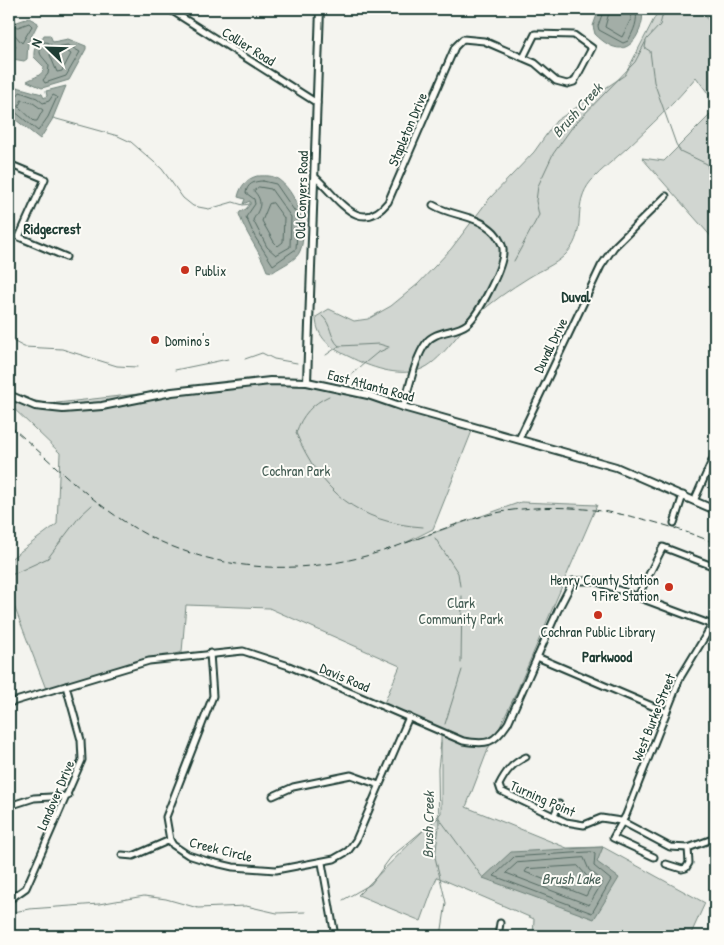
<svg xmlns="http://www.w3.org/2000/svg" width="724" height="945" viewBox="0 0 724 945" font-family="'Patrick Hand',sans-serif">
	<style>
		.green { fill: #d1d6d1; stroke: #788a82 }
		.water { fill: #a3aea7; stroke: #6e8179 }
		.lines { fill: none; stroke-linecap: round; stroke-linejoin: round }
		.shore { stroke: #546a62; stroke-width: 1 }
		.stream { stroke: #6e8179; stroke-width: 1 }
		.minor-casing { stroke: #1f3d34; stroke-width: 9 }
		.tertiary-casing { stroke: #1f3d34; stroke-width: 10 }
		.minor { stroke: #fdfcf7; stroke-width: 5 }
		.tertiary { stroke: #fdfcf7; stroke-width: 6 }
		.rail { stroke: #1f3d34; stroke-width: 1; stroke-dasharray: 8 4; stroke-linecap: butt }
		.poi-dot { fill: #c8321e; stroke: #fdfcf7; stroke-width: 2 }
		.labels { text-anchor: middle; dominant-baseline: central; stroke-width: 4; stroke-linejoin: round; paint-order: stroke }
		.street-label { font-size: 14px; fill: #1f3d34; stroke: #fdfcf7 }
		.poi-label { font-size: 14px; fill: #1f3d34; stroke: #fdfcf7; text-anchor: start }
		.park-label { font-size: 14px; fill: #435c53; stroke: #fdfcf7 }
		.water-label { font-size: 15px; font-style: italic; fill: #475f56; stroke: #fdfcf7 }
		.neighbourhood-label { font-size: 15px; font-weight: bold; fill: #1f3d34; stroke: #fdfcf7 }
	</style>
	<rect width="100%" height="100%" fill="#f4f4ef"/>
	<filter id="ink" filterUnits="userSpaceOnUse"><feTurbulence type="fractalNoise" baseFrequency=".02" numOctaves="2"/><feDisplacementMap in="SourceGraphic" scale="10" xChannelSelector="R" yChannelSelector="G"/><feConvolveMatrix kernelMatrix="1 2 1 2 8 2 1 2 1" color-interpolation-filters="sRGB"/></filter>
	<g filter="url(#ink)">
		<g class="green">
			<path d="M 663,9 L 699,9 C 724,30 715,73 715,103 L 696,77 C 675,103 651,125 627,148 C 615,159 602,169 591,181 C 572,204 586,226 571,248 C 561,263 542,269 528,278 C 510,289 492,302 476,316 C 458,331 441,363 419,370 C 398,377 369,367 350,357 C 332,349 316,338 316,317 L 329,309 L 354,321 L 368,319 L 391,306 L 418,284 L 451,249 L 489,199 L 534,152 L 556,121 L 625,75 L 657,13 Z"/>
			<polygon points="715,110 715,241 642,158 664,161"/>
			<polygon points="307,379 355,391 472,431 433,529 405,543 521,502 597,505 516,693 499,729 492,739 466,807 567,848 603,847 705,903 690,936 533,936 534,919 437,877 421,921 358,895 441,813 441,734 463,741 382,708 400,666 269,608 186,605 182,652 46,689 9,593 9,560 57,524 60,453 9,404 9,394 48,404 264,380"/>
		</g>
		<g class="water">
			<path d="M 599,9 L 641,10 C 644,17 642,21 640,29 C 630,55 613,52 595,34 L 593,26 Z"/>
			<polygon points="29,18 38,23 28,43 27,59 24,61 13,59 11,56 16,47 9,33 9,21 17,22"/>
			<path d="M 44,35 L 50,35 L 53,42 L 68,39 L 86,46 L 86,49 L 69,80 L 42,88 L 27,81 C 34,77 43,76 44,67 L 34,57 C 33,43 40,44 44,35 Z"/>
			<polygon points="66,86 52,120 40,139 11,116 9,101 17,87 42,94 44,98 47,96 46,91"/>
			<path d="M 257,176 C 264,176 270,175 276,178 C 297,190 309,230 300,251 C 297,260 281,266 273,272 L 267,271 C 260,251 246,235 239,214 L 240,212 L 246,209 L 250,204 L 250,201 L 243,204 L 245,199 L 238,197 C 240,187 246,179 257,176 Z"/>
			<polygon points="603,847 597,862 619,878 594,919 483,878 511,852"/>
		</g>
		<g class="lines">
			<g class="shore">
				<path d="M 604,9 L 598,26 L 599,30 L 623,43 L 628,41 C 634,30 638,22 636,9"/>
				<polyline points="610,9 605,27 622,37 631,19 630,9"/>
				<polyline points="9,26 18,27 29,23 32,26 22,43 14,34 9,33"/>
				<path d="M 46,42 L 55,47 L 68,45 L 80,52 L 66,76 L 45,83 L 43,80 L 48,74 L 49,66 C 44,56 37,57 41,45 Z"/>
				<polygon points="67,51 71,54 62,71 57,72 50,55"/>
				<polygon points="22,100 33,103 43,110 37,121 34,121 19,107"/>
				<polyline points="9,101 14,100 20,92 37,98 43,103 49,101 53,95 57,97 48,117 38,131 14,111 9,110"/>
				<path d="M 263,181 L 276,184 L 298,216 L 296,249 L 273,265 L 255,237 L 246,217 L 255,204 L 254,199 L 246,193 C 247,184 254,181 263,181 Z"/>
				<path d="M 259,187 L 271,189 L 291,217 L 290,247 L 276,255 L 267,247 L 253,220 C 260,208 264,202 254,191 Z"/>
				<polygon points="273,203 284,218 283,242 278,246 274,242 262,221 269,204"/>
				<polygon points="592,852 595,854 594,866 611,880 592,913 494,876 514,857"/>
				<polygon points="584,858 589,870 603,881 589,905 506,873 517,863"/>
				<polygon points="578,866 593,883 586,896 525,872 527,869"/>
			</g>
			<g class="stream">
				<polyline points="704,9 715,16"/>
				<polyline points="646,42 645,48 650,51 654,82 676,144 680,151 707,164 715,196"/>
				<polyline points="9,94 11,96"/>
				<polyline points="53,118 118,136 131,142 162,169 183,198 193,206 209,209 233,202 243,205 250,204"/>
				<polyline points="514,261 539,215 536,201 538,186 553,154 573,126 635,62 647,39 660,25 664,9"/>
				<path d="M 322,316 C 332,324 329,337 339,346 L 379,344 L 389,347"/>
				<polyline points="9,339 24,347 62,349 117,366 137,367"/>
				<polyline points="326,355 339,346"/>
				<polyline points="245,359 262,353 274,359 297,363"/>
				<polyline points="175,370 228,359"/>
				<polyline points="342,382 377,353 388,348"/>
				<path d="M 329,396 C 312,404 302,415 296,433 C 321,491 358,523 423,527"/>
				<polyline points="435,538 458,573 460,586"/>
				<polyline points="9,576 48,558 80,516 92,505"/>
				<polyline points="461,663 462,596"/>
				<polyline points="445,724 462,670"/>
				<polyline points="439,818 483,878"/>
				<polyline points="343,900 371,884 391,857 438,818"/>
				<polyline points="9,913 29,909 99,904 144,896 166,899 198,908 246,906 277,913 305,912"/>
				<polyline points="441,936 446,903 435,857 439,826 438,769 441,742"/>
			</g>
			<defs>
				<g id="minor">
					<polyline points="169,9 317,103"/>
					<polyline points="9,164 45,179 19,237 66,257"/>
					<path d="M 315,177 C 337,196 359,238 388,202 L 455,47 L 463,39 L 484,41 L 535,63 L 556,81 L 567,84 L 574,82 L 592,48 L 574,35 L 535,34 L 523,58"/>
					<path d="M 403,407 C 410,387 414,360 426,343 C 435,330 456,333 467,324 C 479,314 505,265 503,249 C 503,245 497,235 494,232 C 476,214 453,217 433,205"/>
					<polyline points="519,439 601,266 614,247 666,196"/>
					<polyline points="694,501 715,454"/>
					<polyline points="674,523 683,495"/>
					<polyline points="638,596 663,547 715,567"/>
					<polyline points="210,653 213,696 166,817 170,840 173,845 188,855 207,861 233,867 276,870 334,859 348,851 356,840 409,717"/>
					<polyline points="537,657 666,712"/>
					<path d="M 9,703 L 149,661 L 243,651 L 289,666 L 463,741 C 487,745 494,744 508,723 L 558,610 L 573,581 L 595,581 L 715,626"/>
					<path d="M 526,757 C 513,763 506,771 499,785 L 501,791 L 566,822 L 584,825 L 601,818 L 621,821 L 670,847 L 688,848 L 715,838"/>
					<polyline points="273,796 293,787 351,775 379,785"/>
					<polyline points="9,806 34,798 68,796"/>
					<polyline points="554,816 559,804"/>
					<polyline points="122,855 133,856 170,840"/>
					<polyline points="654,857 613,838 626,815 680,678 712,625"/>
					<polyline points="322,863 335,936"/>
					<polyline points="666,864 682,869 686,868 689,863 688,848"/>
					<polyline points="9,900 26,888 82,760 81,740 66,686"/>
					<polyline points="498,936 500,923"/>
				</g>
				<g id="tertiary">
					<polyline points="307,382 320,9"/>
					<polyline points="9,395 35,406 63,409 102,406 172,392 270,381 307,382 368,395 403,407 616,467 715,510"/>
				</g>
			</defs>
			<use href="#minor" class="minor-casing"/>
			<use href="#tertiary" class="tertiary-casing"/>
			<use href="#minor" class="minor"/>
			<use href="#tertiary" class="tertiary"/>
			<path class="rail" d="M 9,425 C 56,465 100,513 157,540 C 233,575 314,575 392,548 C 432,534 470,516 513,510 C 583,501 651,517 715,543"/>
		</g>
	</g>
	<g class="poi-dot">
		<circle cx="185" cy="270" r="5"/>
		<circle cx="155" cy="340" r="5"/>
		<circle cx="669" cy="587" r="5"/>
		<circle cx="598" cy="615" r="5"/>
	</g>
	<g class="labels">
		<g class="street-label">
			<text transform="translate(249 46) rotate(32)">Collier Road</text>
			<text transform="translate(407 129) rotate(-67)">Stapleton Drive</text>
			<text transform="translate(301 195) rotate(-88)">Old Conyers Road</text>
			<text transform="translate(550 345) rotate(-64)">Duvall Drive</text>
			<text transform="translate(371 385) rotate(15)">East Atlanta Road</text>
			<text transform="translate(345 677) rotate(23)">Davis Road</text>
			<text transform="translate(653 717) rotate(-68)">West Burke Street</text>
			<text transform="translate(55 795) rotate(-67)">Landover Drive</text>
			<text transform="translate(543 798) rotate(24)">Turning Point</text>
			<text transform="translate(221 849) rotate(14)">Creek Circle</text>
		</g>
		<g class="poi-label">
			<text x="195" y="270">Publix</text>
			<text x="165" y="340">Domino's</text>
			<text x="659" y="579" text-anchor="end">Henry County Station<tspan x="659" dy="16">9 Fire Station</tspan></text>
			<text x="598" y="631" text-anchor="middle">Cochran Public Library</text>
		</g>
		<g class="park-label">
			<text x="296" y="470">Cochran Park</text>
			<text x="461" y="602">Clark<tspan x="461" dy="16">Community Park</tspan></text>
		</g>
		<g class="water-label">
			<text transform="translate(577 110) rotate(-48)">Brush Creek</text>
			<text transform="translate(428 825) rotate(-89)">Brush Creek</text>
			<text x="571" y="878">Brush Lake</text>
		</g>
		<g class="neighbourhood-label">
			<text x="52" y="228">Ridgecrest</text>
			<text x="576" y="296">Duval</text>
			<text x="607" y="656">Parkwood</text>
		</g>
	</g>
	<rect width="724" height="945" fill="none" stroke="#fdfcf7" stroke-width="30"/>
	<rect x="15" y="15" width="694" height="915" fill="none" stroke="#1f3d34" stroke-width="2" filter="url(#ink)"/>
	<g transform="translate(48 48) rotate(293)" stroke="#fdfcf7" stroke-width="4" paint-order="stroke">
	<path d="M0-4L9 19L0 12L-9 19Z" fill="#1f3d34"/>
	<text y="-8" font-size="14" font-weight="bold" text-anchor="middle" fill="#1f3d34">N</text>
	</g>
</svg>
